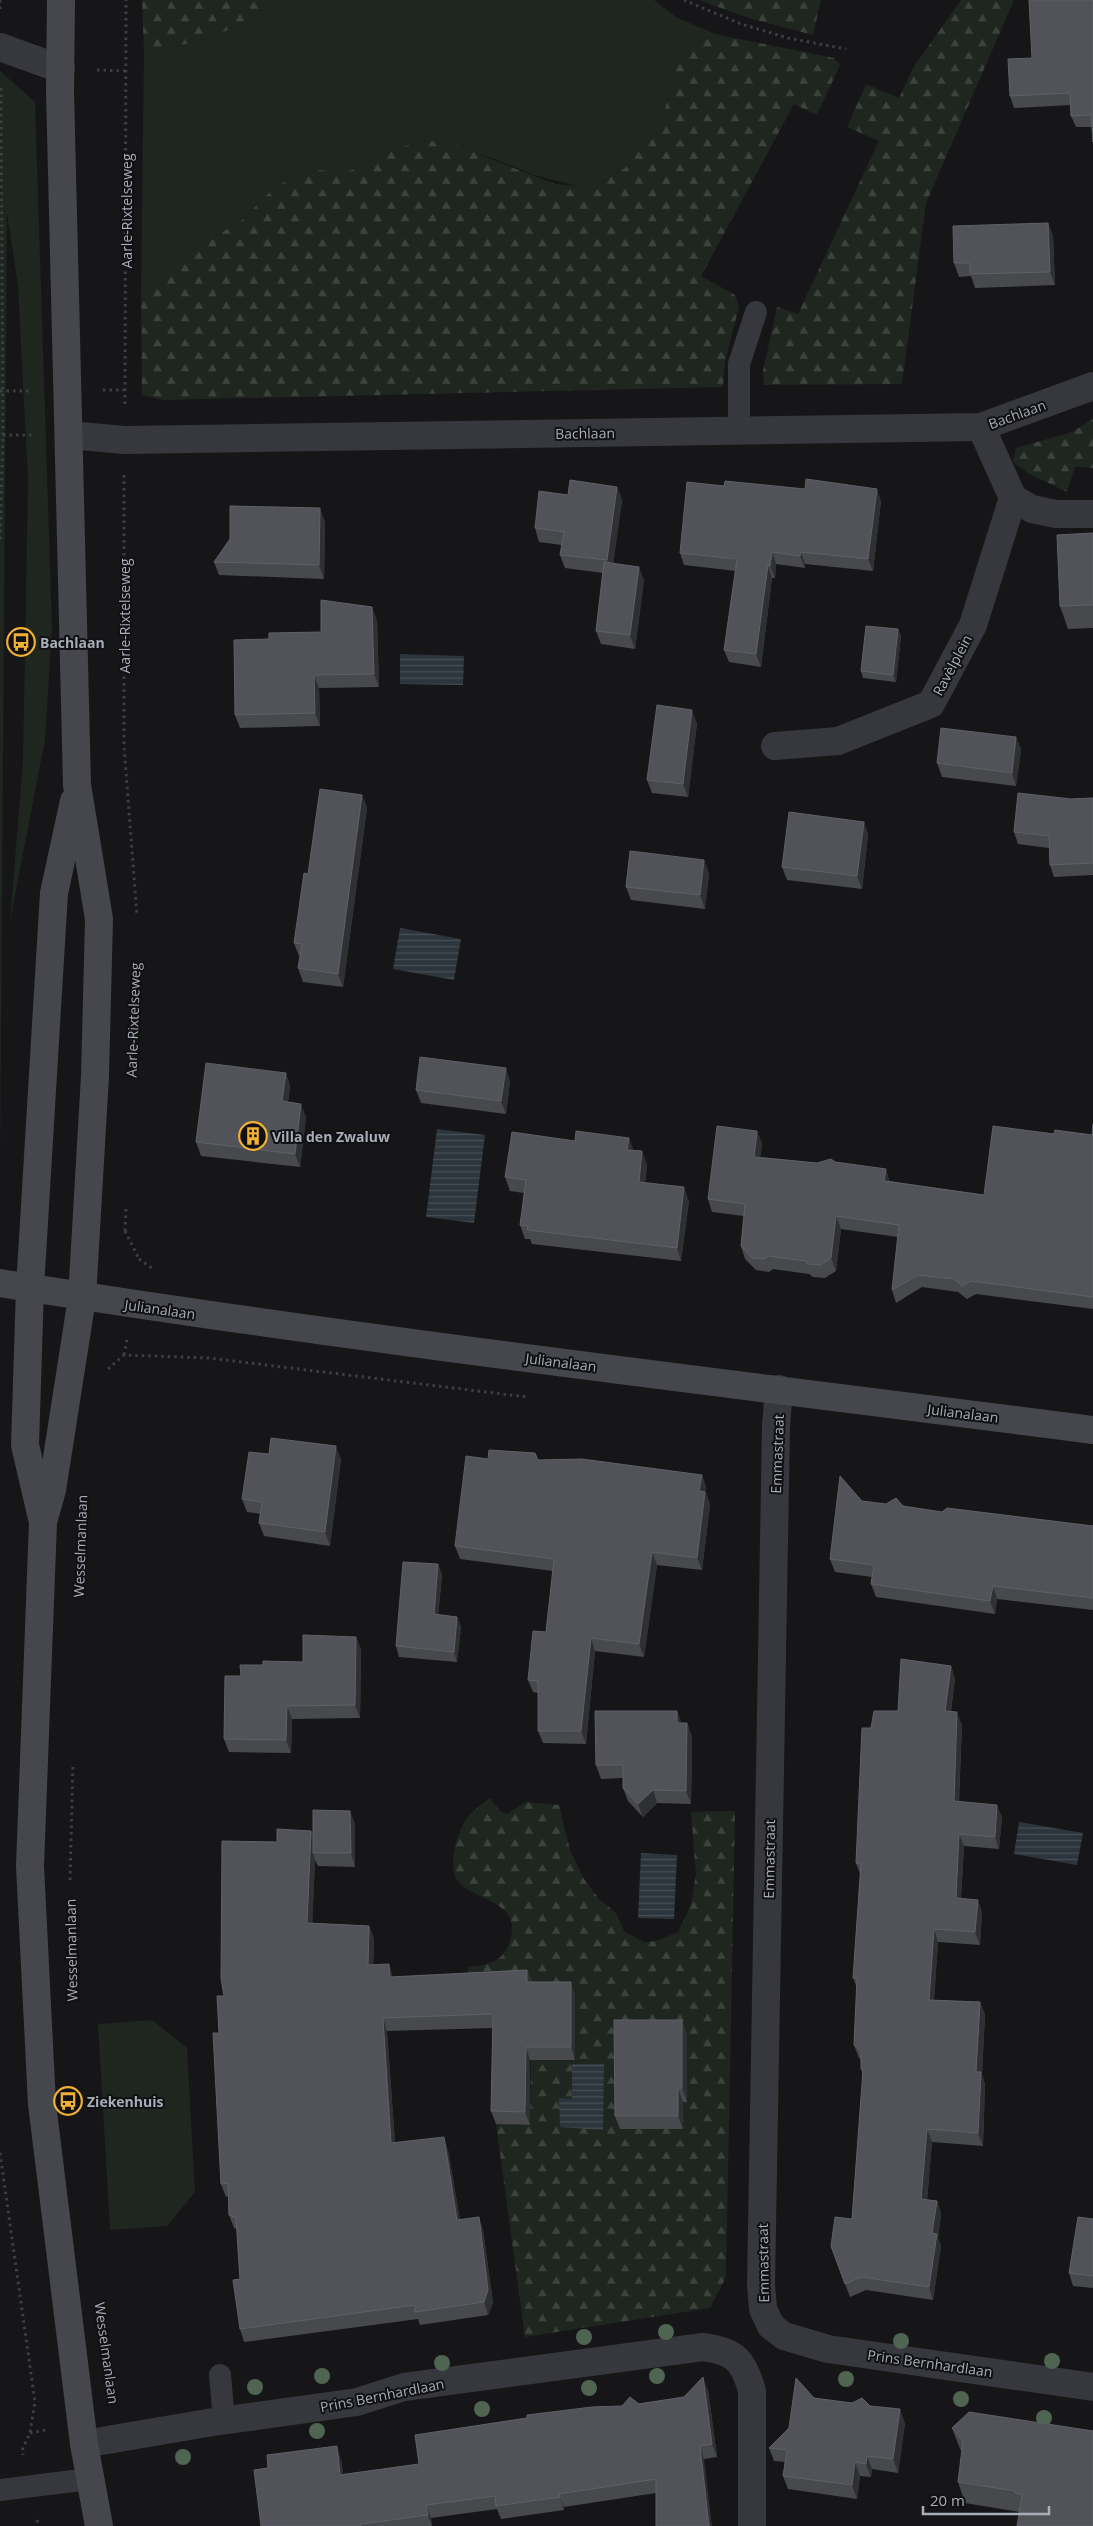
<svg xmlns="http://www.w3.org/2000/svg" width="1093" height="2526" viewBox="0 0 1093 2526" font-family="'Open Sans',sans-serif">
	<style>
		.green { fill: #1e261f }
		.forest { fill: url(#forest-firs) }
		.water { fill: url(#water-rules) }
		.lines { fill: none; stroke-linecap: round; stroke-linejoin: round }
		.path { stroke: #3d3f44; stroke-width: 3; stroke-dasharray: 2.5 4; stroke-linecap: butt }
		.lane { stroke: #37383d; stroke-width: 22 }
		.street { stroke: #37383d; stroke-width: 28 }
		.secondary { stroke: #45474d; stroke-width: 28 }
		.tree { fill: #506452 }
		.wall { fill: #47494d }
		.shaded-wall { fill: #2f3033 }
		.building { fill: #525359; stroke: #5f6168 }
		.labels { text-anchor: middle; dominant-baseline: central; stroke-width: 4; stroke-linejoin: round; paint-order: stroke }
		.street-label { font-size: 14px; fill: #a8adb8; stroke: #111113 }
		.poi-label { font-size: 14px; font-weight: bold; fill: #a8adb8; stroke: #111113; text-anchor: start }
	</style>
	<defs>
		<pattern id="forest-firs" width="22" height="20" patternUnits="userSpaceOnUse" patternTransform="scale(1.25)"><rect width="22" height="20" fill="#1e261f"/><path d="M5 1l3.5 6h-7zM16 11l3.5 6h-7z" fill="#3c433d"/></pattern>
		<pattern id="water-rules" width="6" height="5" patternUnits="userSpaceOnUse" patternTransform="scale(1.25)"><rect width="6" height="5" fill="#2c353c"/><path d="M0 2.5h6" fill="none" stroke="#485056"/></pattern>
	</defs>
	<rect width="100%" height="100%" fill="#161618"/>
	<g class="green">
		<path d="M 274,0 L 654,0 L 676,17 L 715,34 L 693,46 L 678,62 L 664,112 L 625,168 L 602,183 L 577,186 L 534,175 L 492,158 L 429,141 L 403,146 L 347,172 L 319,170 L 273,189 L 242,220 L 164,268 L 141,290 L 144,52 C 189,45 241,33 274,0 Z"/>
		<polygon points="0,71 35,102 52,628 45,740 10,921 23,762 28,479 18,286 7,213 0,1168"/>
		<polygon points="152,2020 187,2048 195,2192 167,2226 110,2230 98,2024"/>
	</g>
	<g class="forest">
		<path d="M 142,0 L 274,0 C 241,33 189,45 144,52 Z"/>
		<polygon points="698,0 821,0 813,35 749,18"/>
		<polygon points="961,0 1014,0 926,203 902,384 764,385 763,371 777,307 798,314 879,141 847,127 866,84 899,98 913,68"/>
		<polygon points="715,34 834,58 840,65 817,115 794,104 701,276 735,295 739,307 725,362 723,387 163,400 142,395 141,290 164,268 242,220 273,189 298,173 319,170 347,172 403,146 429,141 450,143 555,184 577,186 602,183 625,168 664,112 678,62 693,46"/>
		<polygon points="1093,419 1093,468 1075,467 1067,492 1028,473 1013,462 1016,448 1072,432"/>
		<path d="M 490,1798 L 501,1812 L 507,1814 L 526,1802 L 559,1805 L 570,1850 L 584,1879 L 599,1899 L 616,1913 L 624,1931 L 644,1942 L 656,1941 L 678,1932 L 691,1905 L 696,1874 L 691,1812 L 735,1811 L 726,2277 L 710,2308 L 525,2337 L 496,2124 L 530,2125 L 531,2060 L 560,2060 L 463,1987 L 469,1967 C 479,1965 490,1965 498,1959 C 511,1949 518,1923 505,1911 C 493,1899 476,1896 462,1886 C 444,1871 457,1827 472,1812 C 477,1807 484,1803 490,1798 Z"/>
	</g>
	<g class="water">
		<polygon points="400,654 464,656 463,685 400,684"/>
		<polygon points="400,928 461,939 454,980 393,969"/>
		<polygon points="437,1129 485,1135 474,1223 426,1217"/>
		<polygon points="1019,1822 1083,1833 1077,1865 1014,1854"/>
		<polygon points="641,1853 677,1855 674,1919 638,1918"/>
		<polygon points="572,2064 604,2064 603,2130 560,2127 559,2098 572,2099"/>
	</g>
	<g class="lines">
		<g class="path">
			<polyline points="0,0 0,12"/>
			<polyline points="684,0 741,24 788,38 846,49"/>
			<polyline points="97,70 127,71"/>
			<polyline points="103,390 124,390"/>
			<polyline points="0,391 32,391"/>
			<polyline points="125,404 126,0"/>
			<polyline points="3,435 32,435"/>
			<polyline points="124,475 124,746 137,916"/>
			<polyline points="0,539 3,435 1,86"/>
			<polyline points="125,1231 126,1207"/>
			<polyline points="125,1231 139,1259"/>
			<polyline points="139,1259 153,1269"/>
			<polyline points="124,1355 127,1339"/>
			<polyline points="108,1369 124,1355 209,1358 527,1397"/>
			<polyline points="70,1880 73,1763"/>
			<polyline points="0,2153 35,2402 30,2433 22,2450 23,2455"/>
			<polyline points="30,2433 46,2430"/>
			<polyline points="37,2520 39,2526"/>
		</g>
		<g class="lane">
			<polyline points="739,431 739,364 756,312"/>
			<polyline points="220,2375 224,2421"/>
			<polyline points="0,2490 89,2479"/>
		</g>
		<g class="street">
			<polyline points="0,47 61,69"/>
			<polyline points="981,427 1013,498 1032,509 1056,514 1093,514"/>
			<polyline points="70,435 124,440 981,427 1093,386"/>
			<polyline points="775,746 838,741 931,704 973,625 1013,498"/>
			<polyline points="779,1389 776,1426 761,2284 763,2309 771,2326 784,2336 828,2349 1093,2387"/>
			<path d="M 84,2444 L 213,2422 L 357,2402 L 404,2387 L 703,2347 C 735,2351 744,2361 752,2391 L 752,2526"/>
		</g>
		<g class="secondary">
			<polyline points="61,0 60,91 77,785 99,919 95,1076 82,1298 52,1490 43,1522 30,1866 42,2104 84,2444 99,2526"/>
			<path d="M 0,1283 C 363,1341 729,1383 1093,1430"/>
			<polyline points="42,1518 25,1445 30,1288 54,893 74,801"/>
		</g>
	</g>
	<g class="tree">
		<circle cx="666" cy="2332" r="8"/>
		<circle cx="584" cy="2337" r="8"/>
		<circle cx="901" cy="2341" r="8"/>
		<circle cx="1052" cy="2361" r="8"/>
		<circle cx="442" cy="2363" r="8"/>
		<circle cx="322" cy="2376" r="8"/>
		<circle cx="657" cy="2376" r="8"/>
		<circle cx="846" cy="2379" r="8"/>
		<circle cx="255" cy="2387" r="8"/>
		<circle cx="589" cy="2388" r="8"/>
		<circle cx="961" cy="2399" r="8"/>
		<circle cx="482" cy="2409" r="8"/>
		<circle cx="1044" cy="2418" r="8"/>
		<circle cx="317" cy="2431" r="8"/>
		<circle cx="183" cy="2457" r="8"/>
	</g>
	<g class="wall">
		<polygon points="1093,0 1092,127 1076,127 1071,116 1071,105 1014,108 1010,96"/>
		<polygon points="1048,223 1053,236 1055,285 975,288 971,276 959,277 954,263"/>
		<polygon points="724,486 805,489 881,501 873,571 805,564 805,568 776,564 775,578 772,578 761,667 729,662 724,650 736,571 684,565 680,553"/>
		<polygon points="617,487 622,500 613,563 644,580 635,649 601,644 596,631 603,573 565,568 560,555 562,545 539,542 535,528 568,495"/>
		<polygon points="325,521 324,579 219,575 214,562 230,539"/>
		<polygon points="1093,533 1093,628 1068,629 1060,606"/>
		<polygon points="377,620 379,687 319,688 320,726 240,728 235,715 269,639 321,632"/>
		<polygon points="898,629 901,636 896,682 863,678 861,671"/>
		<polygon points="697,723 688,797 652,793 647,780"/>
		<polygon points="1016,737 1021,750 1016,786 942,777 937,763"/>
		<polygon points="362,795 367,808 343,987 303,982 298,968 300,956 299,956 294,943 308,874"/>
		<polygon points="1093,798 1093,875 1054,877 1050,865 1049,848 1018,844 1014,832 1071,799"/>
		<polygon points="864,822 868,835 862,889 787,880 782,867"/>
		<polygon points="704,860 709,874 705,909 631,900 626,887"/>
		<polygon points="286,1073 290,1086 288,1102 306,1117 300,1167 201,1156 196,1142"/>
		<polygon points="510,1081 506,1114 421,1103 416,1090"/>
		<polygon points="1093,1124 1093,1309 976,1294 967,1299 958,1292 922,1287 896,1303 892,1290 898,1237 841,1229 836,1271 825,1278 813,1277 809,1274 773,1269 769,1272 756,1270 745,1259 741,1246 744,1216 712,1212 708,1199 757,1131 762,1144 760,1157 817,1163 835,1162 890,1181 984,1195 1054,1134 1092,1135"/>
		<polygon points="633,1150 642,1151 647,1165 645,1183 689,1201 681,1261 532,1244 530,1239 525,1239 520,1225 524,1193 510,1191 505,1177"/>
		<polygon points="269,1454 341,1459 330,1546 264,1536 259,1523 261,1514 247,1512 242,1499"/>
		<polygon points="488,1459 538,1460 702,1475 706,1487 706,1493 710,1505 702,1570 657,1565 644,1657 595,1651 586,1744 543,1743 538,1731 538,1693 533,1692 528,1680 546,1632 553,1571 460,1559 455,1546"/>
		<polygon points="862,1501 942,1512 1093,1526 1093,1610 997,1599 995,1614 876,1597 871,1584 872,1577 835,1572 830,1559"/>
		<polygon points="438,1564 442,1575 438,1615 457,1617 461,1627 457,1662 399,1657 396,1646"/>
		<polygon points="356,1637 361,1650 360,1718 292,1719 291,1753 229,1752 224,1739 241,1676 263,1665 303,1662"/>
		<polygon points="951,1666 955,1679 951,1711 962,1725 959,1801 1002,1817 999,1849 964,1846 961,1898 982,1912 980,1945 938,1942 934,2000 980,2002 985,2015 982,2074 985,2085 983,2146 932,2142 927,2200 937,2201 941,2214 938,2238 941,2246 933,2300 866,2290 850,2297 831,2246 852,2219 863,2075 861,2069 861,2059 859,2058 854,2045 857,1988 853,1978 860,1874 856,1863 898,1711"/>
		<polygon points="677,1711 681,1723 687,1723 692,1737 691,1804 657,1803 643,1817 628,1801 623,1788 623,1778 601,1779 596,1765"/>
		<polygon points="355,1824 355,1867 318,1866 315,1860 312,1923 369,1926 374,1939 373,1965 393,1977 527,1970 532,1982 575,1995 575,2060 530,2060 530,2125 496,2124 491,2111 493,2028 387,2031 395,2143 448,2150 460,2220 479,2217 483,2230 493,2303 488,2315 420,2325 418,2319 244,2342 240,2329 240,2279 237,2229 234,2228 229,2215 228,2196 226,2197 221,2184 219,2033 224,1996 277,1842 311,1831 313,1835"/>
		<polygon points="687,2034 687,2102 683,2102 683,2129 620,2129 615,2116"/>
		<polygon points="1093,2219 1093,2288 1073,2286 1069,2273"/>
		<polygon points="708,2390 717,2457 704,2459 656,2493 564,2507 564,2510 501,2519 497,2509 431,2518 432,2526 261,2526 341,2459 343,2474 419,2464 622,2406 684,2397"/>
		<polygon points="814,2398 870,2406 905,2423 898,2473 872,2469 871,2477 860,2476 857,2499 788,2489 783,2476 785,2462 774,2461 769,2448 789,2428"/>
		<polygon points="952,2428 1093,2431 1019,2512 965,2503 958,2482 962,2451 960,2449"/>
	</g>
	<g class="shaded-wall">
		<polygon points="1048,223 1053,236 1055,285 1050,272"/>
		<polygon points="617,487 622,500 612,574 607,560"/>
		<polygon points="877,489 881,501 873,571 868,559"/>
		<polygon points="320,508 325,521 324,579 319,565"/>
		<polygon points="772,552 776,564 775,578 770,566"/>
		<polygon points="801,552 805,564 805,568 800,556"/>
		<polygon points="768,565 772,578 761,667 756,654"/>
		<polygon points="639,567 644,580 635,649 630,635"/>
		<polygon points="372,607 377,620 379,687 374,674"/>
		<polygon points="898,629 901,636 896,682 893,675"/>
		<polygon points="314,675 319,688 320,726 315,713"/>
		<polygon points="692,710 697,723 688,797 683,784"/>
		<polygon points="1016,737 1021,750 1016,786 1012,773"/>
		<polygon points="362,795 367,808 343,987 338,974"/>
		<polygon points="864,822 868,835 862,889 857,876"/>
		<polygon points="704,860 709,874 705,909 700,895"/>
		<polygon points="506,1068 510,1081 506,1114 501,1101"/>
		<polygon points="286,1073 290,1086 286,1114 282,1101"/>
		<polygon points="301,1104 306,1117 300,1167 295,1154"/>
		<polygon points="757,1131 762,1144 759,1170 754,1157"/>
		<polygon points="629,1138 634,1151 627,1150"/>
		<polygon points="642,1151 647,1165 643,1196 639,1182"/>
		<polygon points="886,1169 890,1182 884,1181"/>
		<polygon points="684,1187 689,1201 681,1261 677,1248"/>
		<polygon points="836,1216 841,1229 836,1271 831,1258"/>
		<polygon points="336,1446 341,1459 330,1546 325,1532"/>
		<polygon points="702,1475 706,1487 706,1493 710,1505 702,1570 697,1558 699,1491"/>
		<polygon points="652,1552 657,1565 644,1657 639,1644"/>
		<polygon points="438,1564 442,1575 437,1625 434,1614"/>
		<polygon points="993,1586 997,1599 995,1614 990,1601"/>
		<polygon points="457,1617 461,1627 457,1662 454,1652"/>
		<polygon points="356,1637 361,1650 360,1718 355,1705"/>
		<polygon points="591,1638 595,1651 586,1744 581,1731"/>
		<polygon points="951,1666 955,1679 949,1723 945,1711"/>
		<polygon points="287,1706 292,1719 291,1753 286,1740"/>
		<polygon points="677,1711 682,1725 677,1723"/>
		<polygon points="957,1712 962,1725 958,1813 954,1801"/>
		<polygon points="687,1723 692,1737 691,1804 686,1791"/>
		<polygon points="653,1790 657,1803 643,1817 638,1804"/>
		<polygon points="997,1805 1002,1817 999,1849 995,1837"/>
		<polygon points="350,1811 355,1824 355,1867 351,1853"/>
		<polygon points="311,1831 316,1844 313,1853 315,1860 312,1936 307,1923"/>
		<polygon points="959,1834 964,1846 960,1910 956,1898"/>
		<polygon points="978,1900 982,1912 980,1945 975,1932"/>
		<polygon points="369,1926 374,1939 373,1978 368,1965"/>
		<polygon points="934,1929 938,1942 933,2013 929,2000"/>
		<polygon points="389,1964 393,1977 390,1977"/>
		<polygon points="527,1970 532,1983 527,1982"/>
		<polygon points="571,1982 575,1995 575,2060 571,2047"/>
		<polygon points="980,2002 985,2015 982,2074 985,2085 983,2146 978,2133 976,2072"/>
		<polygon points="383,2018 387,2031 396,2156 391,2143"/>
		<polygon points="682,2020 687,2034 687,2102 682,2088"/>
		<polygon points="526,2047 530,2060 530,2125 525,2112"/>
		<polygon points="678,2088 683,2102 683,2129 678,2116"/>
		<polygon points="927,2129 932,2142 926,2212 921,2199"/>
		<polygon points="444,2137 448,2150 462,2233 457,2220"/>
		<polygon points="937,2201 941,2214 938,2238 941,2246 933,2300 929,2287 932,2233"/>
		<polygon points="479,2217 483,2230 493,2303 488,2315 484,2302"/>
		<polygon points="703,2377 708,2390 717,2457 712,2444"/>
		<polygon points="900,2409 905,2423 898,2473 893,2459"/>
		<polygon points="337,2446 341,2459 345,2488 340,2475"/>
		<polygon points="700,2446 704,2459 712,2526 709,2526"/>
		<polygon points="867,2456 872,2469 871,2477 866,2464"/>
		<polygon points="855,2462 860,2476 857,2499 852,2485"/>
		<polygon points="559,2494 564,2507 564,2510 560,2497"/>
		<polygon points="426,2505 431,2518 432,2526 428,2515"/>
	</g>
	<g class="building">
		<polygon points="1029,0 1093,0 1093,142 1091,115 1071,116 1070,93 1010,96 1008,59 1032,58"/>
		<polygon points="1048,223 1050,272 970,274 970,263 954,263 953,226"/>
		<polygon points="806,479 877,489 868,559 801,552 800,556 772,552 770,566 768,565 756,654 724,650 737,559 680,553 687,482 724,486 725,481 805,489"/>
		<polygon points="570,480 617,487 607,560 560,555 564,532 535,528 539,491 568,495"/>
		<polygon points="230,506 320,508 319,565 214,562 230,539"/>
		<polygon points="1093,533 1093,605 1060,606 1057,535"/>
		<polygon points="604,562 639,567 630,635 596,631"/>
		<polygon points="321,600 372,607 374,674 314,675 315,713 235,715 234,640 269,639 269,633 321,632"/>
		<polygon points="866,626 898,629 893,675 861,671"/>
		<polygon points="657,705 692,710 683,784 647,780"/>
		<polygon points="941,728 1016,737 1012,773 937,763"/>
		<polygon points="320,789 362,795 338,974 298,968 302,944 294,943 304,873 308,874"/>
		<polygon points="1018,793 1071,799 1093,798 1093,863 1050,865 1049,836 1014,832"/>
		<polygon points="789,812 864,822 857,876 782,867"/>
		<polygon points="630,851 704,860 700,895 626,887"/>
		<polygon points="420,1057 506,1068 501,1101 416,1090"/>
		<polygon points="206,1063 286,1073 282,1101 301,1104 295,1154 196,1142"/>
		<polygon points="1093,1124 1093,1297 971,1281 962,1286 954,1279 918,1275 892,1290 899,1225 836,1216 831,1258 820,1265 808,1264 805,1261 768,1256 764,1259 752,1258 741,1246 745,1204 708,1199 717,1126 757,1131 754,1157 817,1163 831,1159 835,1162 886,1169 884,1181 984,1195 993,1126 1054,1134 1055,1130 1092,1135"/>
		<polygon points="576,1131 629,1138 627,1150 642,1151 639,1182 684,1187 677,1248 527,1230 528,1226 520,1225 526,1180 505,1177 512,1132 575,1141"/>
		<polygon points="271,1438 336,1446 325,1532 259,1523 262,1502 242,1499 249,1452 269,1454"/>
		<polygon points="489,1450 535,1453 538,1460 582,1459 702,1475 699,1491 705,1492 697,1558 652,1552 639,1644 591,1638 581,1731 538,1731 538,1681 528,1680 533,1631 546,1632 554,1559 455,1546 466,1456 488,1459"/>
		<polygon points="840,1476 862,1501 886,1504 896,1498 903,1506 942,1512 947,1508 1093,1526 1093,1598 993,1586 990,1601 871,1584 874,1565 830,1559"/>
		<polygon points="403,1562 438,1564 434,1614 457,1617 454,1652 396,1646"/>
		<polygon points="303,1635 356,1637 355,1705 287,1706 286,1740 224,1739 225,1676 241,1676 240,1665 263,1665 263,1661 303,1662"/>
		<polygon points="901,1659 951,1666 945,1711 957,1712 954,1801 997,1805 995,1837 959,1834 956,1898 978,1900 975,1932 934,1929 929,2000 980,2002 976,2072 981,2072 978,2133 927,2129 921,2199 937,2201 932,2233 937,2234 929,2287 861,2277 845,2284 831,2246 835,2217 852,2219 863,2070 861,2069 861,2051 854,2045 857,1978 853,1978 861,1864 856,1863 862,1728 871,1728 874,1711 898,1711"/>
		<polygon points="595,1711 677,1711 677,1723 687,1723 686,1791 653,1790 638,1804 623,1788 623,1765 596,1765"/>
		<polygon points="313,1810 350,1811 351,1853 313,1853"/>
		<polygon points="277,1829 311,1831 307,1923 369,1926 368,1965 389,1964 390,1977 527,1970 527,1982 571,1982 571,2047 526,2047 525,2112 491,2111 493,2014 383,2018 391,2143 444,2137 457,2220 479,2217 488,2290 484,2302 415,2312 415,2305 240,2329 233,2280 240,2279 236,2218 229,2215 228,2183 221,2184 213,2033 219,2033 217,1996 224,1996 221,1978 222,1841 277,1842"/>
		<polygon points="614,2020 682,2020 682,2088 678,2088 678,2116 615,2116"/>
		<polygon points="1078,2217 1093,2219 1093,2276 1069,2273"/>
		<polygon points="703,2377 712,2444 700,2446 709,2526 656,2526 656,2479 559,2494 560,2497 496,2506 495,2496 426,2505 428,2515 361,2524 361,2526 261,2526 254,2470 268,2468 267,2455 337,2446 340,2475 419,2464 415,2435 527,2418 527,2415 592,2407 622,2406 630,2397 639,2404 684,2397"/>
		<polygon points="796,2378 814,2398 852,2403 862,2398 870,2406 900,2409 893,2459 867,2456 866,2464 855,2462 852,2485 783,2476 787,2450 769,2448 789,2428"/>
		<polygon points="969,2412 1093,2431 1093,2526 1017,2526 1022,2495 1015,2493 1015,2491 958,2482 963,2441 952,2428"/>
	</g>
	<defs>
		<symbol id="bus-ring" viewBox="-11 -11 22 22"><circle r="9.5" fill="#111113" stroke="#f2b134" stroke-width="1.5"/><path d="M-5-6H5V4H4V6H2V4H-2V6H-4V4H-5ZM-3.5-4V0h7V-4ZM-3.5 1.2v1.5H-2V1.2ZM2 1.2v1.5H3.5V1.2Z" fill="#f2b134"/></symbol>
		<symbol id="building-ring" viewBox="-11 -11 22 22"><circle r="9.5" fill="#111113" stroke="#f2b134" stroke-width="1.5"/><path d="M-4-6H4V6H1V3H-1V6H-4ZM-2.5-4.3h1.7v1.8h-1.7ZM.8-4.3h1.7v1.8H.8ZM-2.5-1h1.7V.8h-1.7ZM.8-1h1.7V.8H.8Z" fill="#f2b134"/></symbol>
	</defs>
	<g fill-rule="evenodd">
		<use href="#bus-ring" x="5" y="626" width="32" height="32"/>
		<use href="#building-ring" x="237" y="1120" width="32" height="32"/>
		<use href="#bus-ring" x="52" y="2085" width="32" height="32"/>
	</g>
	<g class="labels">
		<g class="street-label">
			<text transform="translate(126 211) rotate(-90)">Aarle-Rixtelseweg</text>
			<text transform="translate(1017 414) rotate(-20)">Bachlaan</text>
			<text transform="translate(585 433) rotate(-1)">Bachlaan</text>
			<text transform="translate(124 616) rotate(-90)">Aarle-Rixtelseweg</text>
			<text transform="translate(952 665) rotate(-62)">Ravèlplein</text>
			<text transform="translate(133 1020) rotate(-88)">Aarle-Rixtelseweg</text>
			<text transform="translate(160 1309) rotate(8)">Julianalaan</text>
			<text transform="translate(561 1362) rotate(7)">Julianalaan</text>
			<text transform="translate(963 1413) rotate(7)">Julianalaan</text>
			<text transform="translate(777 1454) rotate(-88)">Emmastraat</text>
			<text transform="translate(80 1546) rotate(-88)">Wesselmanlaan</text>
			<text transform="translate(769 1859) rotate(-89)">Emmastraat</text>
			<text transform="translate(71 1950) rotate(-91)">Wesselmanlaan</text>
			<text transform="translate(763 2263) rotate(-91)">Emmastraat</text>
			<text transform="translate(107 2353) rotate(82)">Wesselmanlaan</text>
			<text transform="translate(930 2363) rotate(8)">Prins Bernhardlaan</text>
			<text transform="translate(382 2395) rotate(-11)">Prins Bernhardlaan</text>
		</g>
		<g class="poi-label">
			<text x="40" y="642">Bachlaan</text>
			<text x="272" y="1136">Villa den Zwaluw</text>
			<text x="87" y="2101">Ziekenhuis</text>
		</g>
	</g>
	<path d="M923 2506v8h126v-8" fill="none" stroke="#a8adb8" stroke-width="2.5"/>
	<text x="930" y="2506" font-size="15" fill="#a8adb8" stroke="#111113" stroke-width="4" paint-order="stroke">20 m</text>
</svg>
